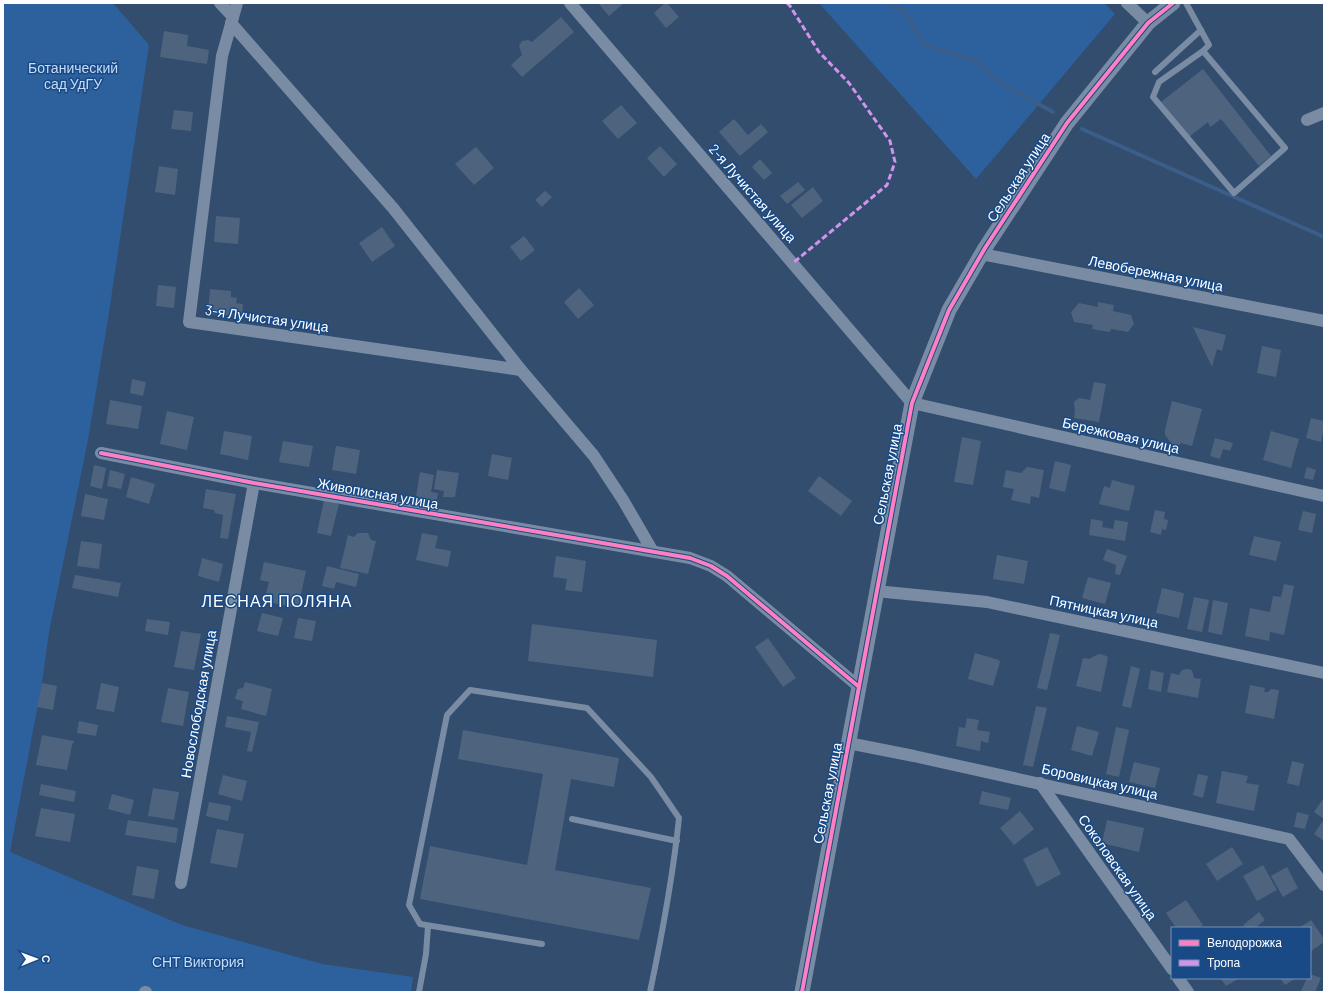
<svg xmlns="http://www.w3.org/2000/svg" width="1327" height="995" viewBox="0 0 1327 995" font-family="Barlow,sans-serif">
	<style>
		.green { fill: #2d619d }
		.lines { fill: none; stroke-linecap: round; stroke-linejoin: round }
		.stream { stroke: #3a5e89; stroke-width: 4 }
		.building { fill: #4e647e }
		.service { stroke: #798ca3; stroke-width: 6 }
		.minor { stroke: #798ca3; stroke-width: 12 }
		.tertiary { stroke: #798ca3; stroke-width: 15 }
		.quiet { stroke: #d193ec; stroke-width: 3; stroke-dasharray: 6 3; stroke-linecap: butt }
		.cycleway-casing { stroke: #194a86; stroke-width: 6 }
		.cycleway { stroke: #ff80c0; stroke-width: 4 }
		.labels { text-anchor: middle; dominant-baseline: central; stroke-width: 3; stroke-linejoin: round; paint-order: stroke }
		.park-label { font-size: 14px; fill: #c5ddf9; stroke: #194a86 }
		.street-label { font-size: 14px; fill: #fff; stroke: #194a86 }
		.quarter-label { font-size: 16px; letter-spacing: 1px; fill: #fff; stroke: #194a86 }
	</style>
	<rect width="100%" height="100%" fill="#324d6e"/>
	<g class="green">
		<polygon points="3,3 113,3 149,45 108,319 88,440 49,632 42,683 10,852 182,925 322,964 413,977 411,992 3,992"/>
		<polygon points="819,3 1104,3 1115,14 976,179"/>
	</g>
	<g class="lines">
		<g class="stream">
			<polyline points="890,3 905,12 924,45 974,60 1001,83 1053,112"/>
			<polyline points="1082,129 1324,237"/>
		</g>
	</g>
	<g class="building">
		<polygon points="598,3 624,3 609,16"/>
		<polygon points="665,3 667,3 679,17 666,28 654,13"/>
		<polygon points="561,17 574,32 522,77 511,65 522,55 519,46 522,41 528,40 532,42"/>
		<polygon points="164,31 188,35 187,46 209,50 207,64 160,57"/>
		<polygon points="1203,69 1271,156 1259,166 1221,119 1210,127 1208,122 1189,137 1161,102"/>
		<polygon points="621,105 637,123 618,139 602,121"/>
		<polygon points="174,110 193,112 191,131 171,129"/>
		<polygon points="734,119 748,135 761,124 768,132 740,156 719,132"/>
		<polygon points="660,146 677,164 664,177 647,158"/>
		<polygon points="476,147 494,168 474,185 455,164"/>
		<polygon points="760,159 772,173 764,180 752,167"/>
		<polygon points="159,166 178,169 175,195 155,192"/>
		<polygon points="798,182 805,190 787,204 780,196"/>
		<polygon points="813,187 823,201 802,218 791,205"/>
		<polygon points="545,191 552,197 542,207 535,200"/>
		<polygon points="216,216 240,218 238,244 214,242"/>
		<polygon points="382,227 395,246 372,262 359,243"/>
		<polygon points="524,236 535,250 521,261 510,247"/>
		<polygon points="158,285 176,287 174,308 156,306"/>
		<polygon points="579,288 594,305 578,319 564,302"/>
		<polygon points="210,289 231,291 231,297 237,298 236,303 243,304 242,316 208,314"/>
		<polygon points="1098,302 1114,305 1113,311 1131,315 1134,324 1128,332 1111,329 1110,332 1092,329 1093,325 1074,322 1071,312 1079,303 1098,307"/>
		<polygon points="1193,327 1226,335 1222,351 1217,349 1212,367"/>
		<polygon points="1262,346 1281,350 1276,377 1257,373"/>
		<polygon points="132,379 146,382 143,396 130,393"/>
		<polygon points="1094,382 1106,384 1099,422 1074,418 1075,411 1074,402 1079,398 1090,400"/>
		<polygon points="110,400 142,406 138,429 106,424"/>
		<polygon points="1172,401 1202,409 1192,446 1181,443 1176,449 1165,435 1165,430"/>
		<polygon points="167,411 194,417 187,450 160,444"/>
		<polygon points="1311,418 1324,421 1324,429 1321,442 1306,438"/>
		<polygon points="224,431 252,436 248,460 220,454"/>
		<polygon points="1271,431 1299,439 1291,468 1263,460"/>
		<polygon points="962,437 981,441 973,485 954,482"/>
		<polygon points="1215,438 1233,443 1230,451 1223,449 1220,459 1210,456"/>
		<polygon points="283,441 313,446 309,467 279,462"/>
		<polygon points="336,446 360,450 356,474 332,470"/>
		<polygon points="492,454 512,458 508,480 488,476"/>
		<polygon points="1055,461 1071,465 1065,492 1049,488"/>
		<polygon points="94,465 106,468 102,489 90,486"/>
		<polygon points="1027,467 1044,470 1039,498 1031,496 1030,504 1011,500 1014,489 1003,487 1006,470 1021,473"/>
		<polygon points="1307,467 1316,470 1313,480 1304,478"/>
		<polygon points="110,470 125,474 121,489 107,486"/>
		<polygon points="437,470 459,473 455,497 443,497 444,491 434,489"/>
		<polygon points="420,472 434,475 431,492 438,493 435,506 415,503"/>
		<polygon points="819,476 852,501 841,516 808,491"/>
		<polygon points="131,477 155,484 149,504 126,497"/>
		<polygon points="1112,480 1135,486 1129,511 1099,504 1104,486 1110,488"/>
		<polygon points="206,489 236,494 228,539 220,538 223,515 215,513 214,510 203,508"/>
		<polygon points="85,494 108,499 104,520 81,516"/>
		<polygon points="324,500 339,504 331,536 317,533"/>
		<polygon points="1155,510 1165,512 1164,519 1168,520 1166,530 1162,529 1161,535 1150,532"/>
		<polygon points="1303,511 1316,514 1312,533 1298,530"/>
		<polygon points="1091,519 1103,521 1102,527 1113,529 1115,520 1128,522 1125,541 1089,535"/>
		<polygon points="358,533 368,533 371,540 376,541 368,574 340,568 348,535 354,537"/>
		<polygon points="422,533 438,536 435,548 451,551 448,567 416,560"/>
		<polygon points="1254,536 1281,542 1276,561 1249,555"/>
		<polygon points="81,541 102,544 99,569 77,566"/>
		<polygon points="1107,549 1127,556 1120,575 1115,574 1116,565 1103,560"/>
		<polygon points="997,555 1028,561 1024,584 993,579"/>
		<polygon points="556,556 586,561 582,592 565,590 567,579 553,577"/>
		<polygon points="202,558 223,564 219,582 198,576"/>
		<polygon points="264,562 306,571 298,608 264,601 269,582 260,580"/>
		<polygon points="327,566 359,574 356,587 336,582 334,589 322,586"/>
		<polygon points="75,575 121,583 118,597 72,588"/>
		<polygon points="1088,577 1111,583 1105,604 1082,598"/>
		<polygon points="1284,584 1294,586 1284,635 1270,632 1269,641 1245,636 1250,608 1270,612 1273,596 1281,597"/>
		<polygon points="1162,588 1183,593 1184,594 1179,618 1156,613"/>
		<polygon points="1194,597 1209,600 1202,632 1187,629"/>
		<polygon points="1213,600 1228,603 1222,635 1208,632"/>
		<polygon points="262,613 283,618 278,636 257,631"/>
		<polygon points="298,618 316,621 312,641 294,638"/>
		<polygon points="147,619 170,622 168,635 145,631"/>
		<polygon points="532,624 657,640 653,677 528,661"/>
		<polygon points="181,631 201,634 194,670 174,667"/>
		<polygon points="1050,633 1060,635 1047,690 1037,688"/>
		<polygon points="768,638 796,678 783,687 755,647"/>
		<polygon points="975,653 999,660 1000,662 993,686 968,679"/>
		<polygon points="1099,654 1104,655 1108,657 1101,692 1076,686 1083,658 1089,659"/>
		<polygon points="1131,666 1140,669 1131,708 1122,706"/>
		<polygon points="1187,669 1192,670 1194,678 1201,679 1198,698 1167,692 1171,673 1179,675 1182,670"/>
		<polygon points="1151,670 1164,673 1161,692 1148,689"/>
		<polygon points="245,682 272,689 266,716 241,709 243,701 235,699 238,689 243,688"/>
		<polygon points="42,683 57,686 53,710 37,707"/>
		<polygon points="101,683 119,687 114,712 96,709"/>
		<polygon points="1250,685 1265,688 1264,692 1268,692 1271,689 1279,690 1274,719 1245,713"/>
		<polygon points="168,688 189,692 183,726 161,722"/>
		<polygon points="1036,706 1047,708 1033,767 1023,765"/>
		<polygon points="227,716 259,722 252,752 247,751 251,732 225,727"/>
		<polygon points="967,718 979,720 977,730 990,732 988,743 981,741 980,751 956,746 959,727 965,728"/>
		<polygon points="79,721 98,725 96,736 77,733"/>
		<polygon points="1077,726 1099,732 1092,756 1071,750"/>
		<polygon points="1116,727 1129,730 1119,777 1106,774"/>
		<polygon points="463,730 619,758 614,787 571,779 555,870 651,888 639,940 420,899 430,846 527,865 543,774 458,759"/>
		<polygon points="42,735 74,741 72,745 67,770 36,765"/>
		<polygon points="1292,761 1304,764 1299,786 1287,783"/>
		<polygon points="1134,762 1160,768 1155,788 1129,782"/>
		<polygon points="1222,771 1248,776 1246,783 1259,785 1254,811 1216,803"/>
		<polygon points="1198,774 1208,776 1203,798 1193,795"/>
		<polygon points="223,775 247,781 242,801 218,794"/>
		<polygon points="41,784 76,791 74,802 39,795"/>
		<polygon points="153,788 179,792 174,820 148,816"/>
		<polygon points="982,791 1011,798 1008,810 979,804"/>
		<polygon points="112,794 134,800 130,815 108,809"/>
		<polygon points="1323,799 1324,800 1324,819 1314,812"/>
		<polygon points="209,802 231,806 228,821 206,816"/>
		<polygon points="41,808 75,814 70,842 35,836"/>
		<polygon points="1020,811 1034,829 1014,845 1000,828"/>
		<polygon points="1297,812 1309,815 1305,829 1294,827"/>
		<polygon points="1324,819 1324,841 1314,834"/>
		<polygon points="128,820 178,828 176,843 125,835"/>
		<polygon points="1107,820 1144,828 1139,852 1102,843"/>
		<polygon points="217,829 244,834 237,868 210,863"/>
		<polygon points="1047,847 1061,874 1037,887 1023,859"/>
		<polygon points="1232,847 1243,864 1217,881 1206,864"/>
		<polygon points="1263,865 1277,890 1257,901 1243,876"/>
		<polygon points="137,866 159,870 154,899 132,895"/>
		<polygon points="1287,867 1298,888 1283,897 1271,876"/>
		<polygon points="1186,900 1203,925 1198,928 1176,928 1166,913"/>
		<polygon points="1259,912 1265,920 1255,928 1246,928 1243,925"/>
		<polygon points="1311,920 1324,939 1324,942 1310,952 1310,928 1299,928"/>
		<polygon points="1310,974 1321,978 1315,992 1301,991 1307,978 1310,978"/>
		<polygon points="1220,978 1240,978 1226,986"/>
		<polygon points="1280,978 1296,978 1285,985"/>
	</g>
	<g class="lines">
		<g class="service">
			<polyline points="1186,3 1209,45 1203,51 1159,82 1153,97 1234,193 1285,148 1203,51"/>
			<polyline points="1155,72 1201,30"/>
			<polyline points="572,819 677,841"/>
			<path d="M 542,944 L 420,924 L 409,905 L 447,715 L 470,690 L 587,708 L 651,777 L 679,818 C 673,876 662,935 650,992"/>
			<polyline points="419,992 426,954 428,926"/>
		</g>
		<g class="minor">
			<polyline points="220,3 233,17"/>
			<polyline points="237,3 222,56 189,322 521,370"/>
			<polyline points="570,3 912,403 1324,496"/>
			<polyline points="1127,3 1148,23"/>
			<polyline points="231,23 393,208 521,370 594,456 623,500 652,550"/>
			<polyline points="1307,120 1324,113"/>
			<polyline points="981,254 1324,321"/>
			<polyline points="101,453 254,483 690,558 711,566 727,576 858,686"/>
			<polyline points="876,591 987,602 1324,673"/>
			<polyline points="848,743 914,756 1289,839 1324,885"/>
			<polyline points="1040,783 1172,969"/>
			<polyline points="181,883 254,483"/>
			<polyline points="1178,978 1188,992"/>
			<polyline points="145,992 146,992"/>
		</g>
		<polyline class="tertiary" points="802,992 912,403 949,310 985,248 1067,123 1148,23 1173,3"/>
		<polyline class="quiet" points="787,3 790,6 819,52 849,83 890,141 895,162 887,185 793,263"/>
		<defs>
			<g id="cycleway">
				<polyline points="101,453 254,483 690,558 711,566 727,576 858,686"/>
				<polyline points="802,992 912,403 949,310 985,248 1067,123 1148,23 1173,3"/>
			</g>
		</defs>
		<use href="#cycleway" class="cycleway-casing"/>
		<use href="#cycleway" class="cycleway"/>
	</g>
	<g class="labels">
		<g class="park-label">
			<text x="73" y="67">Ботанический<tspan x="73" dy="16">сад УдГУ</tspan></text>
			<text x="198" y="961">СНТ Виктория</text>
		</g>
		<g class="street-label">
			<text transform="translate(1018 177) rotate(-57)">Сельская улица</text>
			<text transform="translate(753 193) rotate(49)">2-я Лучистая улица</text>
			<text transform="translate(1156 273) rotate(11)">Левобережная улица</text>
			<text transform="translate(267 318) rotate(8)">3-я Лучистая улица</text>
			<text transform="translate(1121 435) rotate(13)">Бережковая улица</text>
			<text transform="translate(887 474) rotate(-79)">Сельская улица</text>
			<text transform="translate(378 493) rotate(10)">Живописная улица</text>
			<text transform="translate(1104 611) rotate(12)">Пятницкая улица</text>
			<text transform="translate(198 704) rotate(-80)">Новослободская улица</text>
			<text transform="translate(1100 781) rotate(13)">Боровицкая улица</text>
			<text transform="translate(827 793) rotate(-79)">Сельская улица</text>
			<text transform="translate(1118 867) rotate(55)">Соколовская улица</text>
		</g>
		<g class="quarter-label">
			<text x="277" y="600">ЛЕСНАЯ ПОЛЯНА</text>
		</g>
	</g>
	<rect width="1327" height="995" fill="none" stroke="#ffffff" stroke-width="8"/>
	<rect x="1171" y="927" width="140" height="52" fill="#194a86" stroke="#7592b6"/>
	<rect x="1179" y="940" width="20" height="6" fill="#ff80c0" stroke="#7592b6"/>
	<text x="1207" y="947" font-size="12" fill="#ffffff">Велодорожка</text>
	<rect x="1179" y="960" width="20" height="6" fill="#d193ec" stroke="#7592b6"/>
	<text x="1207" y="967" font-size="12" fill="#ffffff">Тропа</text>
	<g transform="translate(36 959) rotate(89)" stroke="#194a86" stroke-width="3" paint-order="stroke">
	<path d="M0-3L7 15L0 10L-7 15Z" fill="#ffffff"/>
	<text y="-6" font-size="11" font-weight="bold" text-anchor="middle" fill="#ffffff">С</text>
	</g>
</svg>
